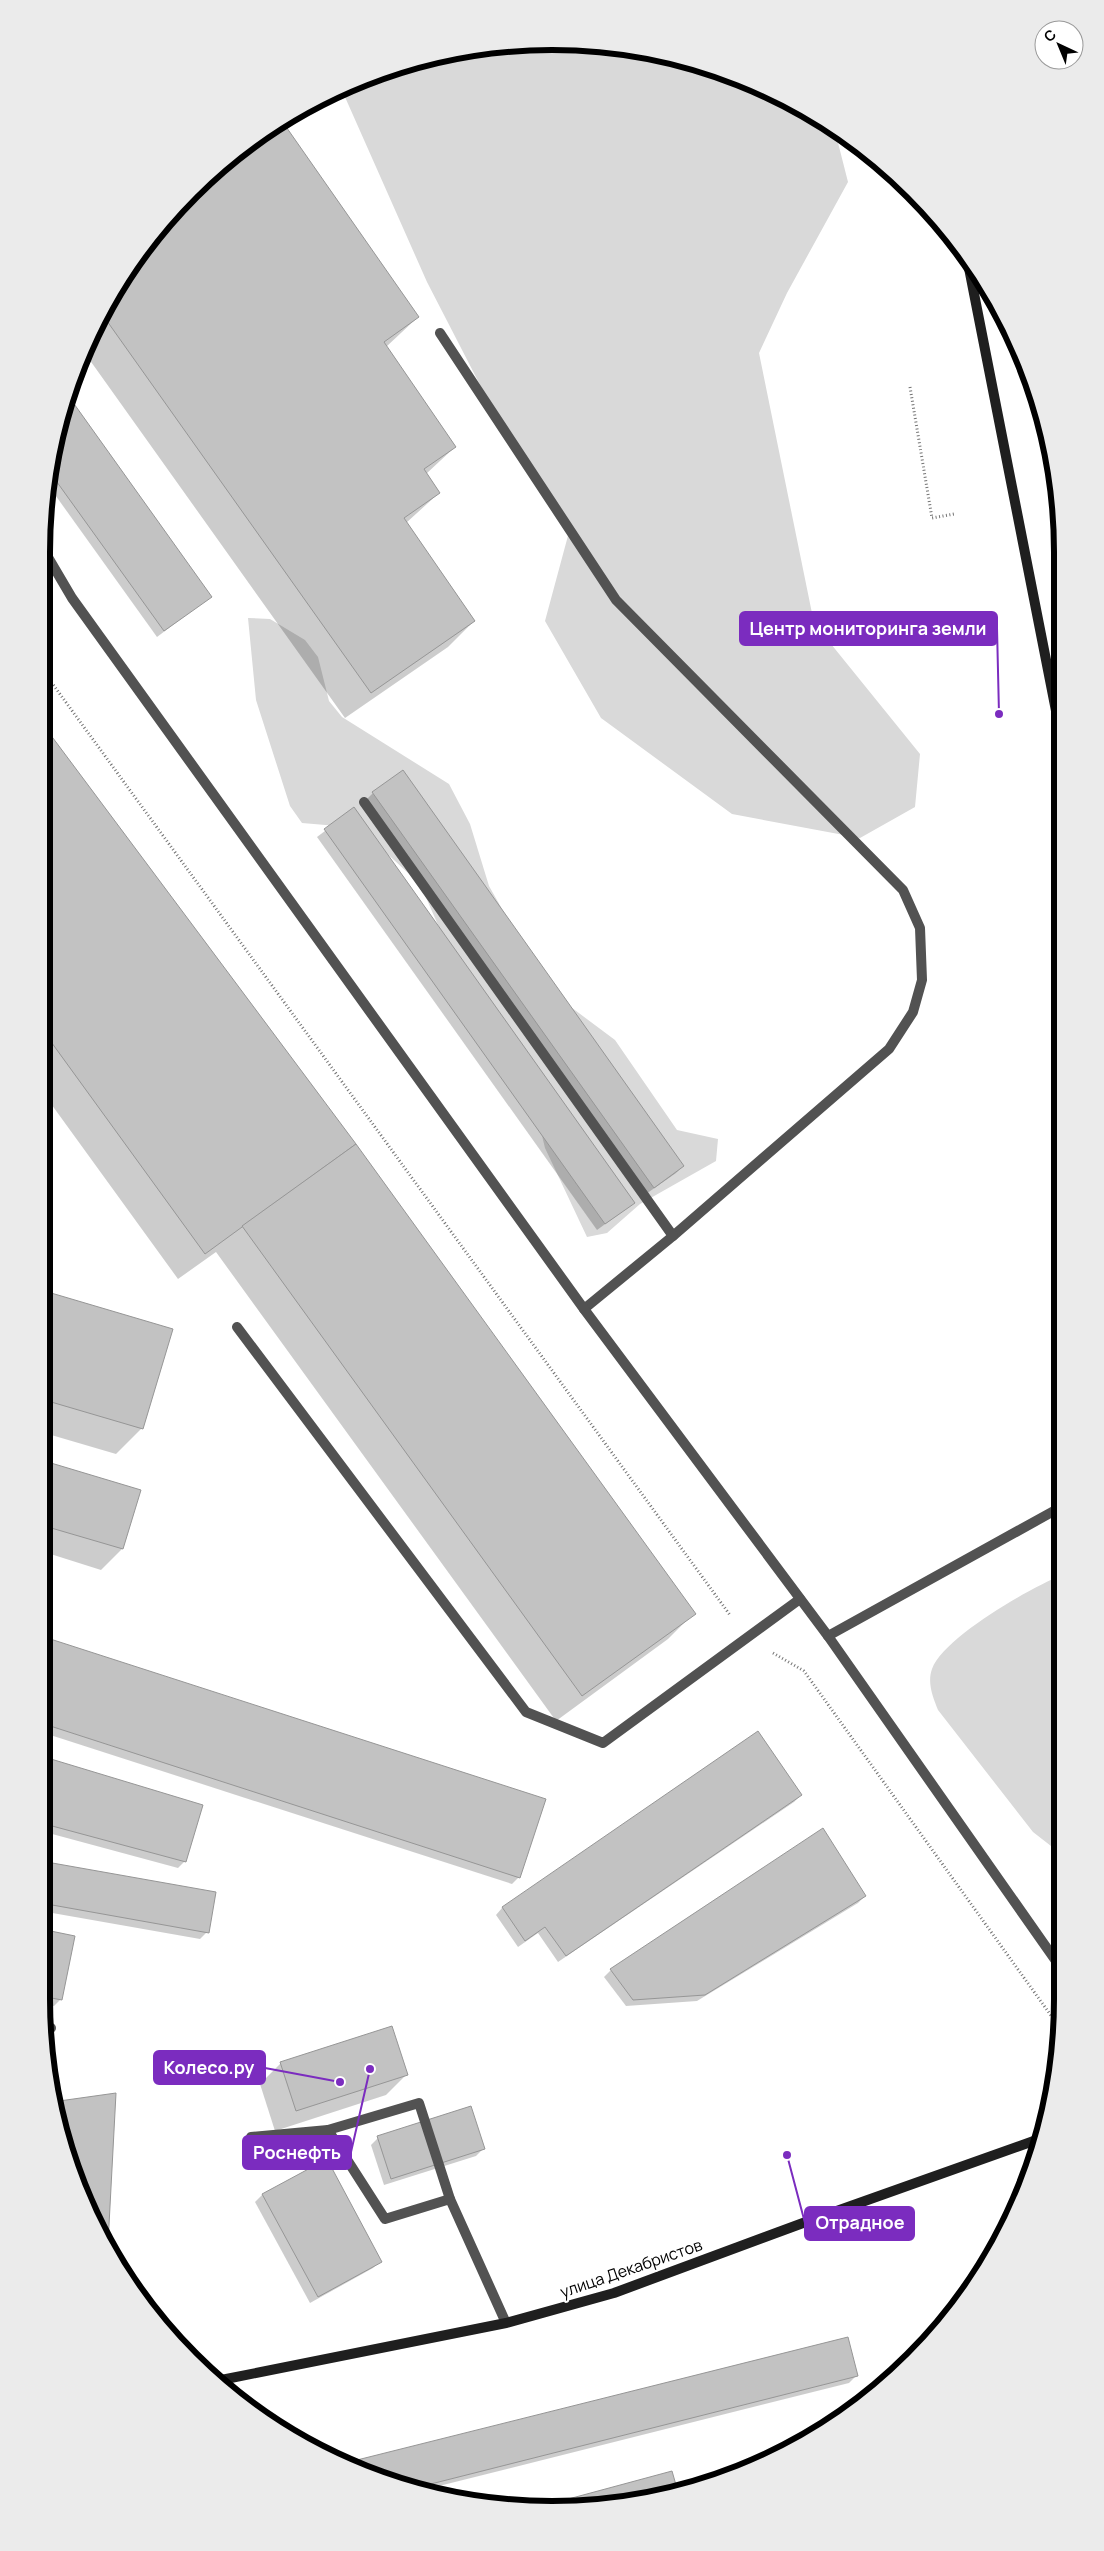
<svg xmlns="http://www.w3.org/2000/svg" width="1104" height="2551" viewBox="0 0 1104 2551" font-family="Manrope,sans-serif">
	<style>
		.green { fill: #d9d9d9 }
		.shadow { fill: #0003 }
		.building { fill: #c2c2c2; stroke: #969696 }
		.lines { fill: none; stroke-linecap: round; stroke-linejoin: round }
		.path { stroke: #747474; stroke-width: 3; stroke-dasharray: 1 2.5; stroke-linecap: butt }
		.service { stroke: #525252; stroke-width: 10 }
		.minor { stroke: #525252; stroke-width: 10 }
		.secondary { stroke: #1f1f1f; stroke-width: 10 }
		.labels { text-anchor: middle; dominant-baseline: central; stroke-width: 4; stroke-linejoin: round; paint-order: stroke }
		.street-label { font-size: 16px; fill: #000; stroke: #fff }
		.rim { fill: none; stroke: #000; stroke-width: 6 }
		.leader { fill: none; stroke: #7b2cbf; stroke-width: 2 }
		.callout-dot { fill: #7b2cbf; stroke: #fff; stroke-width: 2 }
		.callout { fill: #7b2cbf; stroke: #7b2cbf; stroke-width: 2 }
		.callout-label { font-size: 18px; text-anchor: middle; font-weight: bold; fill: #fff }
	</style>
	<rect width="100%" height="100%" fill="#fff"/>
	<g class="green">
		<polygon points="519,42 619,46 716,68 834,127 848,182 787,293 759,353 814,623 920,754 915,807 860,838 732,814 601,718 545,621 569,532 510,443 427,282 341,88 420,59"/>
		<polygon points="248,618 270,619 305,640 318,657 329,701 342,717 449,784 470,824 489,886 548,990 615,1040 677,1130 718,1139 716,1161 640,1204 607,1233 587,1237 545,1148 527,1074 446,943 420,884 369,837 349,827 302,823 290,806 256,700"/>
		<path d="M 1062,1575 L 1062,1837 L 1051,1846 L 1033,1832 L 938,1710 C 933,1697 927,1683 932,1669 C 944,1637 1030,1588 1062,1575 Z"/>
	</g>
	<g class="shadow">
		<polygon points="281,122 418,317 386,347 455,447 426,474 439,493 406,523 474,621 448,647 345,718 84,352 110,296 168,215 241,147"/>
		<polygon points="66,395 210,597 157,637 48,485 51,453"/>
		<polygon points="41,724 694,1613 668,1639 556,1721 216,1252 178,1279 41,1090"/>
		<polygon points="373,793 683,1166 676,1173 646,1194 366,800"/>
		<polygon points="354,809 634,1203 597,1230 317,837"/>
		<polygon points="41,1291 142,1428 116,1454 41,1432"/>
		<polygon points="41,1462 140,1491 122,1549 101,1570 41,1551"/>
		<polygon points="41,1638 519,1877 512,1884 41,1732"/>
		<polygon points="757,1733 801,1795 794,1802 558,1962 538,1933 518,1947 496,1915 502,1908"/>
		<polygon points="41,1757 185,1861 178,1868 41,1831"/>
		<polygon points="823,1830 865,1896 858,1903 697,2001 626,2006 604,1977 611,1970"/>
		<polygon points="41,1862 207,1932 200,1939 41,1911"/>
		<polygon points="41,1931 61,1999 54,2006 42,2004"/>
		<polygon points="281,2063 407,2074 386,2095 275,2131 260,2084"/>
		<polygon points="378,2138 483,2149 476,2156 384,2185 371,2145"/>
		<polygon points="326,2161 380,2261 373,2268 310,2303 255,2202 262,2195"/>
		<polygon points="847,2338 856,2376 849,2383 419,2491 388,2483 347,2464"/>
	</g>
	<g class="building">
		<polygon points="282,121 419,317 384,342 456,447 424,469 440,493 404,518 475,621 371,693 102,314 110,296 168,215 241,147"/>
		<polygon points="67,394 212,597 164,631 49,471 51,453"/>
		<polygon points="41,722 356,1144 205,1254 41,1028"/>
		<polygon points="403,770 684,1166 654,1188 372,792"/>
		<polygon points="354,807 635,1203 605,1224 324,829"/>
		<polygon points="356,1144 696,1614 582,1696 242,1226"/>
		<polygon points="41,1290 173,1329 143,1429 41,1399"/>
		<polygon points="41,1460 141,1490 123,1549 41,1525"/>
		<polygon points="41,1636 546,1799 520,1878 41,1723"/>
		<polygon points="758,1731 802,1795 566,1956 545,1927 525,1941 502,1907"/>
		<polygon points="41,1756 203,1805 186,1862 41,1823"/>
		<polygon points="823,1828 866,1896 705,1995 633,2000 610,1969"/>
		<polygon points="41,1861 216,1892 209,1933 41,1903"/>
		<polygon points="41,1929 75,1936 62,2000 41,1996"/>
		<polygon points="392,2026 408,2075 296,2111 280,2062"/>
		<polygon points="116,2093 108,2244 105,2244 68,2163 52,2102"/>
		<polygon points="471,2106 485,2149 391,2179 377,2136"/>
		<polygon points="327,2159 382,2262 318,2297 262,2194"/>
		<polygon points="848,2337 858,2376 411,2489 388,2483 345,2463"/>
		<polygon points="672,2471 678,2492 619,2505 552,2510 535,2508"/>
	</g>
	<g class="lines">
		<g class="path">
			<polyline points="910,387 932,518 954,514"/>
			<polyline points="41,668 730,1615"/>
			<polyline points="773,1653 804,1671 1060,2028"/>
		</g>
		<g class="service">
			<polyline points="440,333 616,600 903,890 920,928 922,980 913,1012 889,1049 673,1236 584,1309"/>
			<polyline points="364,802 673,1236"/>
			<polyline points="237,1327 526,1712 603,1743 800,1599"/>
			<polyline points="44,2028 51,2028"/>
			<polyline points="328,2130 419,2103 450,2199"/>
			<polyline points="251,2137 328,2130 385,2219 450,2199 506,2323"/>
		</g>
		<g class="minor">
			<polyline points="42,547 72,598 584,1309 828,1636 1063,1971"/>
			<polyline points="828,1636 1061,1507"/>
		</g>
		<g class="secondary">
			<polyline points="968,263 1059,726"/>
			<polyline points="216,2381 506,2323 614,2293 803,2223 1042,2138"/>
		</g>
	</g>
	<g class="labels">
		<g class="street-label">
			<text transform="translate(631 2268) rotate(-19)">улица Декабристов</text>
		</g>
	</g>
	<path d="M0 0H1104V2551H0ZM552 50H552A502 502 0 0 1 1054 552V1999A502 502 0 0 1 552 2501H552A502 502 0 0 1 50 1999V552A502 502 0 0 1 552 50Z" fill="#ebebeb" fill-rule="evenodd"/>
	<path class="rim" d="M552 50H552A502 502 0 0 1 1054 552V1999A502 502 0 0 1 552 2501H552A502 502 0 0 1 50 1999V552A502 502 0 0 1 552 50Z"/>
	<path class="leader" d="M999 714L997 628M340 2082L265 2068M370 2069L351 2152M787 2155L805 2223"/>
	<g class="callout-dot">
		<circle cx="999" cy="714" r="5"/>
		<circle cx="340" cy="2082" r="5"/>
		<circle cx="370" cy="2069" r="5"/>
		<circle cx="787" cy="2155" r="5"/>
	</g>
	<g class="callout">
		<rect x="740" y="612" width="257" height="33" rx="5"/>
		<rect x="154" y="2051" width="111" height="33" rx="5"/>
		<rect x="243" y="2136" width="108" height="33" rx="5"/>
		<rect x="805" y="2207" width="109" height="33" rx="5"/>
	</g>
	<g class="callout-label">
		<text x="868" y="635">Центр мониторинга земли</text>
		<text x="209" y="2074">Колесо.ру</text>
		<text x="297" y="2159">Роснефть</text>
		<text x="860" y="2229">Отрадное</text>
	</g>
	<g transform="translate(1059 45) rotate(316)"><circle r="24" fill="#ffffff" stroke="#999999"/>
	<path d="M0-4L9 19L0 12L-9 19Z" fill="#000000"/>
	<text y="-8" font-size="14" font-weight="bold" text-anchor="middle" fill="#000000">С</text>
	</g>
</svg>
